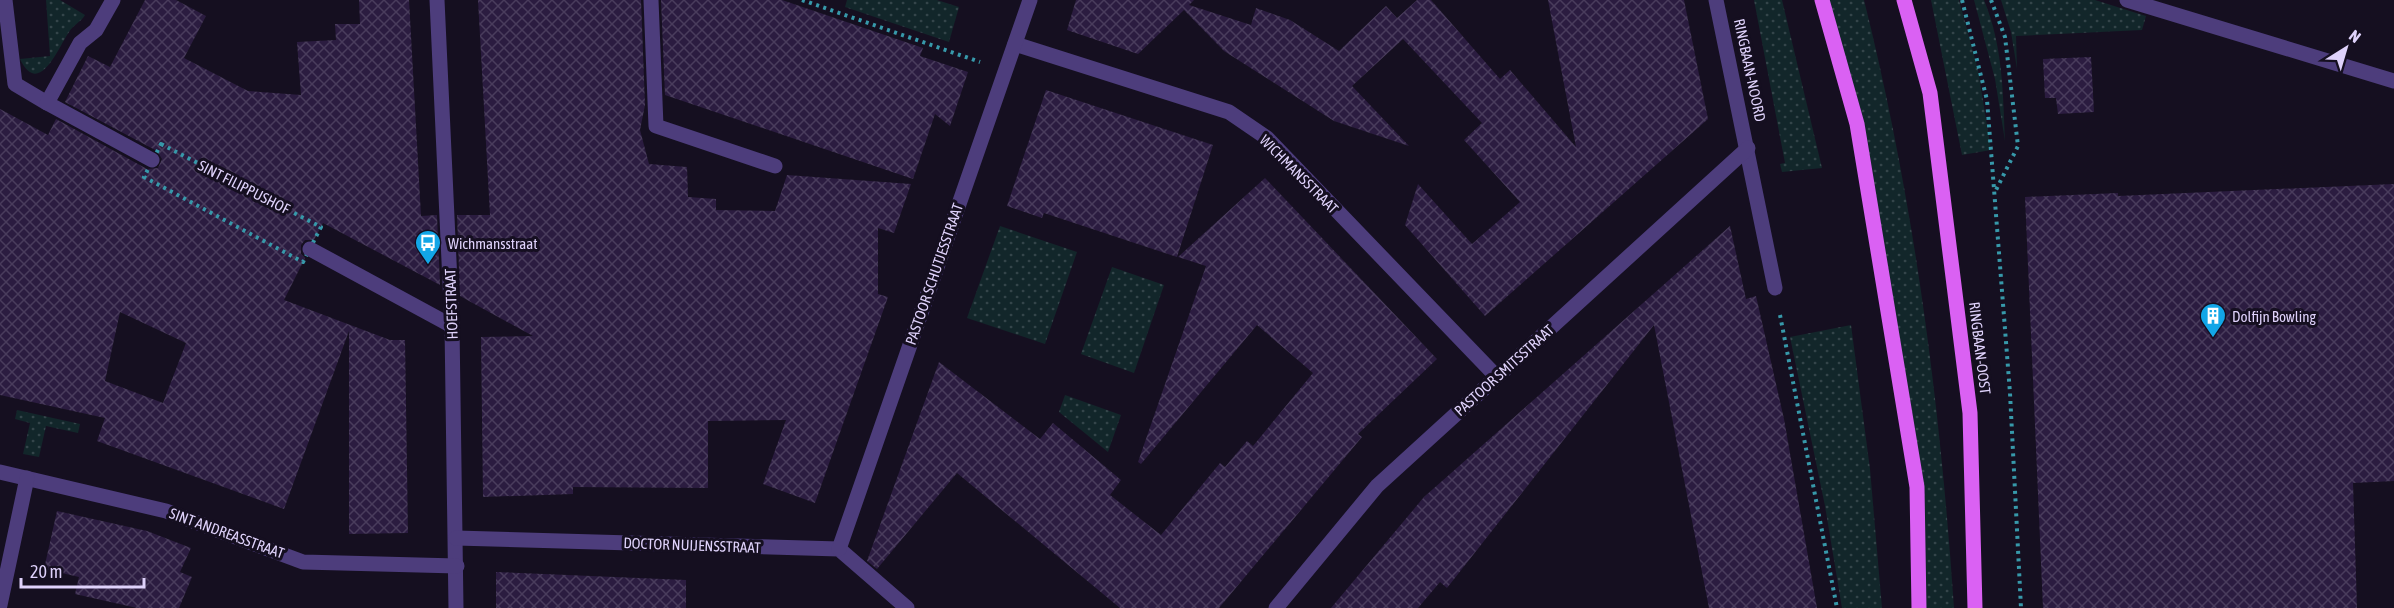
<svg xmlns="http://www.w3.org/2000/svg" width="2394" height="608" viewBox="0 0 2394 608" font-family="'Asap Condensed',sans-serif">
	<style>
		.grass { fill: url(#grass-dots) }
		.building { fill: url(#building-cross-hatch); fill-rule: evenodd }
		.lines { fill: none; stroke-linecap: round; stroke-linejoin: round }
		.path { stroke: #3799aa; stroke-width: 4; stroke-dasharray: 3 4.5; stroke-linecap: butt }
		.minor { stroke: #4d3d7c; stroke-width: 15 }
		.major { stroke: #da61f3; stroke-width: 15 }
		.labels { text-anchor: middle; dominant-baseline: central; stroke-width: 6; stroke-linejoin: round; paint-order: stroke }
		.street-label { font-size: 15px; fill: #dfd2fb; stroke: #150f20 }
		.poi-label { font-size: 15px; fill: #dfd2fb; stroke: #150f20; text-anchor: start }
	</style>
	<defs>
		<pattern id="grass-dots" width="8" height="8" patternUnits="userSpaceOnUse" patternTransform="scale(1.5)"><rect width="8" height="8" fill="#12262a"/><path d="M2 2h.1M6 6h.1" fill="none" stroke="#34454a" stroke-width="1.8" stroke-linecap="round"/></pattern>
		<pattern id="building-cross-hatch" width="8" height="8" patternUnits="userSpaceOnUse" patternTransform="scale(1.5)"><rect width="8" height="8" fill="#2b1c40"/><path d="M0 0l8 8M0 8l8-8" fill="none" stroke="#493c5c"/></pattern>
	</defs>
	<rect width="100%" height="100%" fill="#150f20"/>
	<g class="grass">
		<path d="M 46,0 L 60,0 L 85,15 C 81,22 73,25 69,32 C 59,46 39,99 20,59 L 50,56 Z"/>
		<polygon points="847,0 937,0 959,7 949,42 845,7"/>
		<polygon points="1754,0 1782,0 1822,168 1782,172 1780,164 1785,163"/>
		<path d="M 1826,0 L 1864,0 C 1914,200 1940,402 1954,608 L 1925,608 L 1905,402 Z"/>
		<polygon points="1931,0 1959,0 1978,70 1991,150 1962,155"/>
		<path d="M 1974,0 L 1984,0 C 2003,46 2003,93 2005,141 L 1995,79 Z"/>
		<polygon points="2001,0 2095,0 2146,16 2142,30 2016,36 2017,69 2011,32"/>
		<polygon points="1000,226 1077,252 1045,344 967,318"/>
		<polygon points="1112,267 1164,285 1134,373 1081,354"/>
		<polygon points="1851,325 1870,469 1882,608 1842,608 1825,506 1790,337"/>
		<polygon points="1065,395 1121,415 1108,452 1059,412"/>
		<polygon points="17,410 80,424 78,433 46,426 39,457 23,454 30,423 15,419"/>
	</g>
	<g class="building">
		<path d="M 145,0 L 176,0 L 206,16 L 184,58 L 248,91 L 301,95 L 297,42 L 336,40 L 335,24 L 360,24 L 359,0 L 409,0 L 421,216 L 437,215 L 440,285 L 323,223 L 314,240 L 305,240 L 301,245 L 301,254 L 305,258 L 284,300 L 390,340 L 405,340 L 408,533 L 349,534 L 349,331 L 284,509 L 97,441 L 105,418 L 0,395 L 0,109 L 48,135 L 56,119 L 147,169 L 158,168 L 162,159 L 157,151 L 65,102 L 88,56 L 110,67 ZM 120,312 L 186,343 L 163,403 L 105,381 Z"/>
		<polygon points="478,0 641,0 645,105 640,130 649,164 687,167 688,197 716,199 716,210 775,211 787,175 911,184 894,233 878,228 878,294 888,297 815,503 763,484 786,420 708,421 708,488 573,487 573,494 483,497 481,337 533,336 460,296 457,215 490,215"/>
		<polygon points="661,0 782,0 923,48 920,56 968,72 950,126 935,114 913,179 665,95"/>
		<polygon points="1076,0 1194,0 1189,5 1251,25 1256,8 1290,20 1339,51 1386,6 1397,18 1417,0 1431,0 1500,79 1510,70 1576,147 1548,0 1684,0 1708,119 1485,316 1405,225 1418,184 1472,244 1520,202 1464,140 1482,123 1403,39 1352,86 1409,146 1334,121 1224,51 1184,10 1138,54 1067,30"/>
		<polygon points="2091,57 2094,112 2058,114 2056,98 2045,98 2043,59"/>
		<polygon points="1046,90 1213,145 1177,257 1044,213 1042,218 1007,206"/>
		<polygon points="1265,178 1437,359 1358,434 1362,437 1219,608 1120,608 957,473 877,569 867,561 939,362 1040,439 1053,423 1121,480 1110,495 1161,535 1220,463 1225,467 1247,441 1253,446 1313,373 1257,325 1141,464 1138,462 1206,266 1178,257"/>
		<polygon points="2394,184 2394,481 2353,483 2357,608 2043,608 2025,197 2118,193 2118,196"/>
		<polygon points="1730,226 1746,299 1756,296 1784,419 1817,608 1709,608 1654,325 1447,588 1440,582 1418,608 1331,608 1424,497"/>
		<polygon points="57,511 147,531 191,548 180,572 192,577 179,608 137,608 75,594 79,577 44,569"/>
		<polygon points="496,572 686,580 686,608 496,608"/>
	</g>
	<g class="lines">
		<g class="path">
			<polyline points="802,0 980,62"/>
			<polyline points="1962,0 1987,100 2010,393 2021,608"/>
			<polyline points="1991,0 2005,37 2018,146 1995,192"/>
			<polygon points="161,144 321,227 303,262 144,177"/>
			<polyline points="1780,315 1837,608"/>
		</g>
		<g class="minor">
			<polyline points="5,0 15,84 47,103"/>
			<polyline points="113,0 96,30 80,43 47,103 152,160"/>
			<polyline points="437,0 452,326 456,608"/>
			<polyline points="651,0 656,126 775,166"/>
			<polyline points="1716,0 1775,288"/>
			<polyline points="2127,0 2394,81"/>
			<polyline points="1015,44 1229,112 1267,138 1496,376"/>
			<polyline points="310,249 452,326"/>
			<polyline points="0,472 166,511 303,562 457,566"/>
			<polyline points="456,538 839,549 907,608"/>
			<polyline points="839,549 1030,0"/>
			<polyline points="0,605 27,478"/>
			<polyline points="1276,608 1377,486 1748,148"/>
		</g>
		<g class="major">
			<polyline points="1822,0 1857,124 1917,487 1919,608"/>
			<polyline points="1904,0 1930,93 1970,413 1975,608"/>
		</g>
	</g>
	<defs>
		<symbol id="bus-pin" viewBox="-11 -11 22 30"><path d="M0 17L-7.5 6A9.5 9.5 0 1 1 7.5 6Z" fill="#12a6e7" stroke="#150f20"/><path d="M-5-6H5V4H4V6H2V4H-2V6H-4V4H-5ZM-3.5-4V0h7V-4ZM-3.5 1.2v1.5H-2V1.2ZM2 1.2v1.5H3.5V1.2Z" fill="#fff"/></symbol>
		<symbol id="building-pin" viewBox="-11 -11 22 30"><path d="M0 17L-7.5 6A9.5 9.5 0 1 1 7.5 6Z" fill="#12a6e7" stroke="#150f20"/><path d="M-4-6H4V6H1V3H-1V6H-4ZM-2.5-4.3h1.7v1.8h-1.7ZM.8-4.3h1.7v1.8H.8ZM-2.5-1h1.7V.8h-1.7ZM.8-1h1.7V.8H.8Z" fill="#fff"/></symbol>
	</defs>
	<g fill-rule="evenodd">
		<use href="#bus-pin" x="413" y="228" width="30" height="40"/>
		<use href="#building-pin" x="2198" y="301" width="30" height="40"/>
	</g>
	<g class="labels">
		<g class="street-label">
			<text transform="translate(1750 70) rotate(78)">RINGBAAN-NOORD</text>
			<text transform="translate(1299 174) rotate(45)">WICHMANSSTRAAT</text>
			<text transform="translate(244 187) rotate(27)">SINT FILIPPUSHOF</text>
			<text transform="translate(934 274) rotate(-71)">PASTOOR SCHUTJESSTRAAT</text>
			<text transform="translate(451 304) rotate(-92)">HOEFSTRAAT</text>
			<text transform="translate(1980 348) rotate(83)">RINGBAAN-OOST</text>
			<text transform="translate(1504 370) rotate(-42)">PASTOOR SMITSSTRAAT</text>
			<text transform="translate(227 533) rotate(20)">SINT ANDREASSTRAAT</text>
			<text transform="translate(692 545) rotate(2)">DOCTOR NUIJENSSTRAAT</text>
		</g>
		<g class="poi-label">
			<text x="448" y="243">Wichmansstraat</text>
			<text x="2232" y="316">Dolfijn Bowling</text>
		</g>
	</g>
	<g transform="translate(2346 48) rotate(37)" stroke="#150f20" stroke-width="4.5" paint-order="stroke">
	<path d="M0-4.5L10 22L0 15L-10 22Z" fill="#dfd2fb"/>
	<text y="-9" font-size="16" font-weight="bold" text-anchor="middle" fill="#dfd2fb">N</text>
	</g>
	<path d="M21 578v9h123v-9" fill="none" stroke="#dfd2fb" stroke-width="3"/>
	<text x="30" y="578" font-size="18" fill="#dfd2fb" stroke="#150f20" stroke-width="4.5" paint-order="stroke">20 m</text>
</svg>
